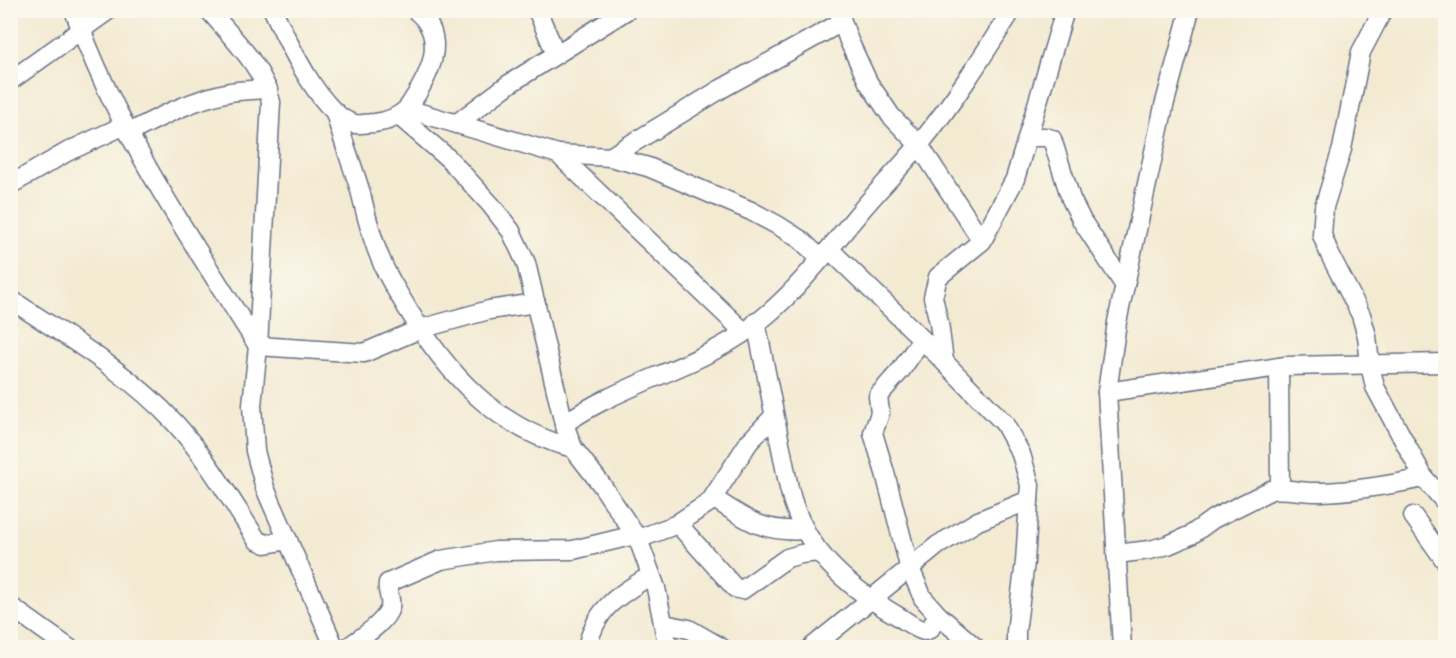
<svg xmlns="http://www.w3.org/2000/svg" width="1456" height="658" viewBox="0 0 1456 658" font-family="'Patrick Hand',sans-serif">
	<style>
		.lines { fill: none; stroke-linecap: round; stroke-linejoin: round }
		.minor-casing { stroke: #677087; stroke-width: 21 }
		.minor { stroke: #fff; stroke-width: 18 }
	</style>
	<rect width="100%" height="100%" fill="#fbf7ec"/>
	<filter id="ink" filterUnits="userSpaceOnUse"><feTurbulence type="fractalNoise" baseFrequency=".0167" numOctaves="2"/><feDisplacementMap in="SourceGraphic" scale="12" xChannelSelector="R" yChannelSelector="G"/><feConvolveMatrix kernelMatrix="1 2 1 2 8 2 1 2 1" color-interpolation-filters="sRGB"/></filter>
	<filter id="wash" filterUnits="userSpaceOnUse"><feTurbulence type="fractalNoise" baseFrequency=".008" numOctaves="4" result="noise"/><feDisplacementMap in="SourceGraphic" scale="24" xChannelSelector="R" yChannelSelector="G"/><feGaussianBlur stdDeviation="1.35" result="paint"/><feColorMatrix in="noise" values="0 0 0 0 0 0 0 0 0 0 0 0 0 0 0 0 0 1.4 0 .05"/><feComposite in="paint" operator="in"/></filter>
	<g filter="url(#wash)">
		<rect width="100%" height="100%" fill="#f3ead2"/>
	</g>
	<g filter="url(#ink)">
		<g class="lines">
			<defs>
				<g id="minor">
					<path d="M 74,10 C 116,130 191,240 258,346 L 364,353 L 420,329 L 489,310 L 536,303"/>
					<path d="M 209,10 C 232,38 263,66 271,102 L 258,346 L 252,405 L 255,451 L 265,488 L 335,648"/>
					<path d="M 273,10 C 287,40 321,116 355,124 C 360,125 368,123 374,123 C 386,122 398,117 407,109 L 558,154 L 610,157 L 648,167 L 751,211 L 779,226 L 801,240 L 821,259"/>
					<polyline points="537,10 556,54"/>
					<polyline points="838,10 849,41 868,82 891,116 919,145 982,241"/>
					<polyline points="1383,10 1361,52 1342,149 1324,207 1322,235 1330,255 1361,315 1367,336 1370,365 1375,387 1424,478 1446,503"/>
					<polyline points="10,81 109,10"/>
					<path d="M 407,109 C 427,80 452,38 415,10"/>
					<path d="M 335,112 C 342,139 352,164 360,190 C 366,214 371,238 381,260 C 387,277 398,292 407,308 C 447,373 496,429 573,448"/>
					<polyline points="399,116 449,159 491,205 511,231 526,263 564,424 573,448 601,484 638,539 656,588 668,648"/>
					<polyline points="456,124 509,84 627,10"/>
					<path d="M 129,133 C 161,116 194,99 230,92 C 242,90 255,90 268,89"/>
					<polyline points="1028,137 1045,137 1052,139 1071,199 1082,221 1125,286"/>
					<polyline points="558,154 744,332"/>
					<polyline points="610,157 721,89 842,22"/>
					<polyline points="10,185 67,152 125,125"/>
					<polyline points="829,249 914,331 1004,423 1021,454 1030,485 1025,562 1016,632 1016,648"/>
					<path d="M 10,299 C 67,337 128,372 175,423 C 207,458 231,500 257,540 L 266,544 L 288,540"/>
					<path d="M 756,322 L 789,488 C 803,549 845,585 896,615 C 905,620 914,628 924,631 L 930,629 L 938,615"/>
					<polyline points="922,339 901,370 878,396 880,413 873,433 885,473 909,566 923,598 938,615 976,648"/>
					<polyline points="944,361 939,323 933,297 938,277 982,241 1015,179 1065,10"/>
					<polyline points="1279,367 1280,488"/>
					<polyline points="1107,392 1286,366 1446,363"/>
					<path d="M 564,424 C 619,385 686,371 742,334 C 788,303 824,255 859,213 C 878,190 900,168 919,145 C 953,103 983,56 1012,10"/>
					<path d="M 713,498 C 746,520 764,533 805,530"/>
					<polyline points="1413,516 1446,562"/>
					<polyline points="678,524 735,588 742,590 787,558 801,554 819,552"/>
					<polyline points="638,539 675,525 710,502 749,442 774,416"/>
					<path d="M 1116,554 L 1150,550 L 1168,545 L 1191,535 L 1213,519 L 1271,490 C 1288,488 1305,493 1322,492 C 1357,491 1390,485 1424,478"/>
					<polyline points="10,606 69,648"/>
					<polyline points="664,624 689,629 722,648"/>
					<path d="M 347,648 C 360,638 386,623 390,607 C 392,598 386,591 388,583 L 441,560 L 496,551 L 573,550 L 635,535"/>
					<path d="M 587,648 C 596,607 618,596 651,575"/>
					<polyline points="811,648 938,545 978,521 1029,500"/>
					<polyline points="1122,648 1107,392 1117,322 1133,248 1164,106 1190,10"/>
				</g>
			</defs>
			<use href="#minor" class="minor-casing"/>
			<use href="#minor" class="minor"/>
		</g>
	</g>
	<rect width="1456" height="658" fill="none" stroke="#fbf7ec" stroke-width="36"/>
</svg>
